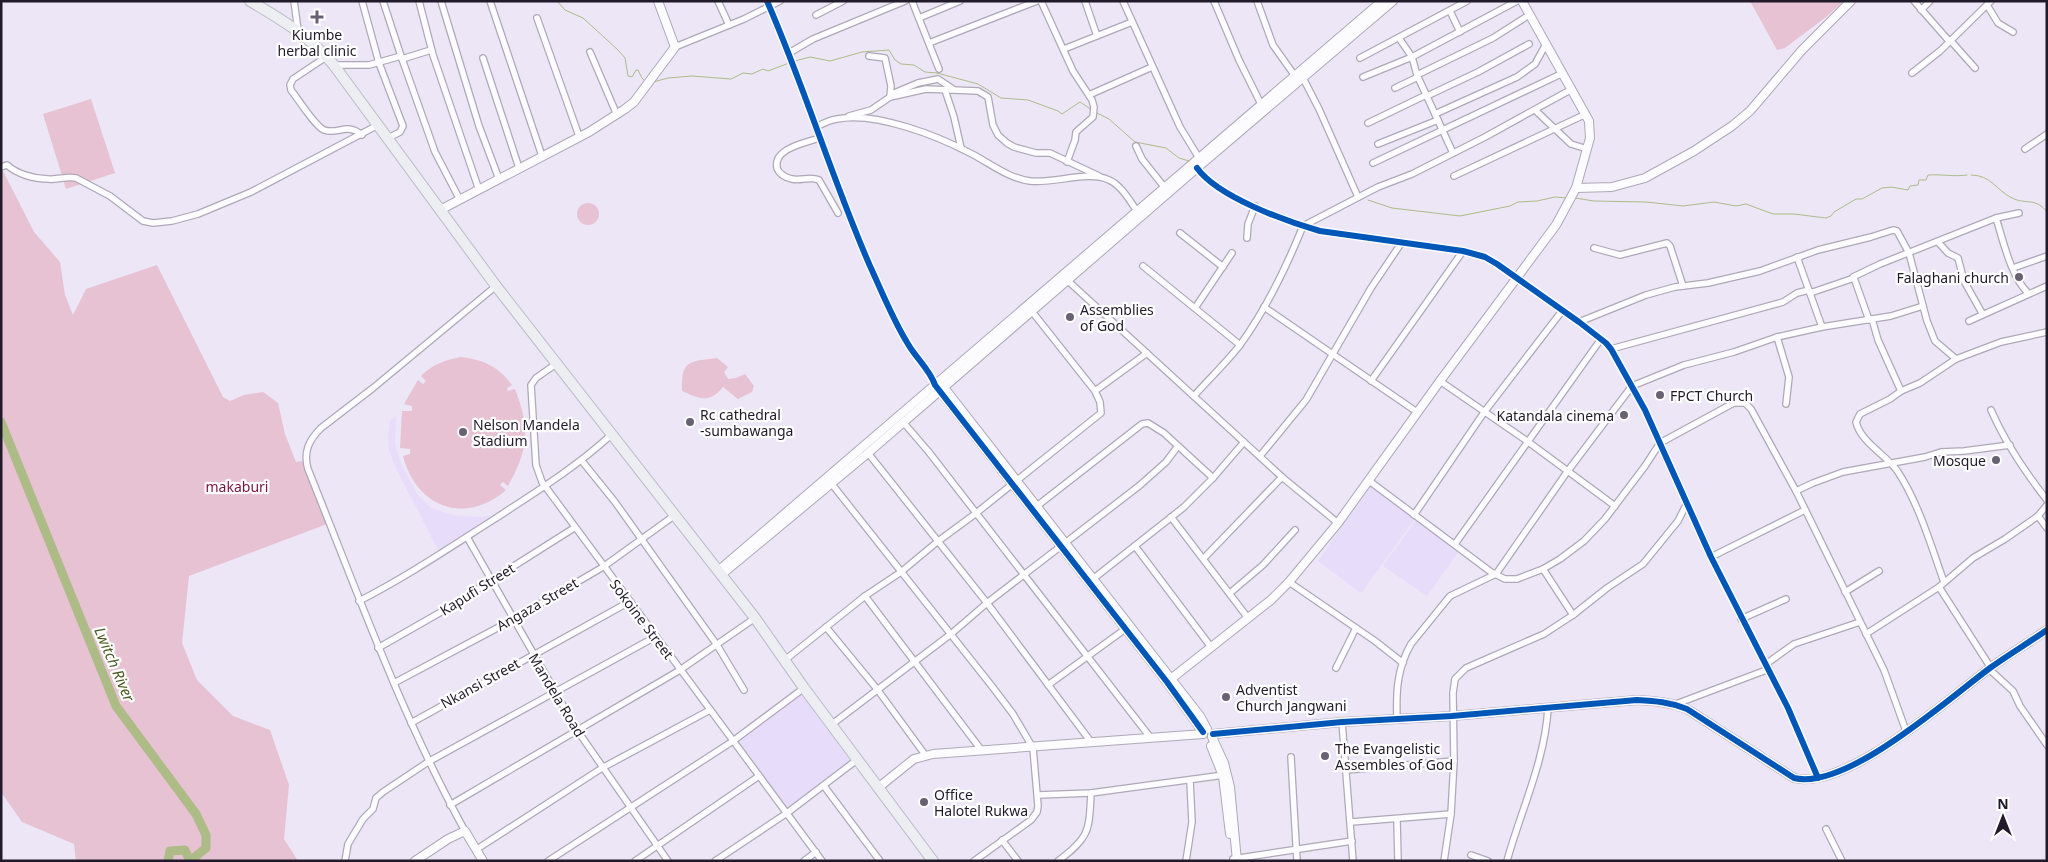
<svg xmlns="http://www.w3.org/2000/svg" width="2048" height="862" viewBox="0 0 2048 862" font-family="'Noto Sans',sans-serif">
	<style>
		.built { fill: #e8dcfb }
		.green { fill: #e6c2d2 }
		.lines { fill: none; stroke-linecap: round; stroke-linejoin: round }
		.stream { stroke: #adbc87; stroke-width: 1 }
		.river { stroke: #adbc87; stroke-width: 9 }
		.street-casing { stroke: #aea8b7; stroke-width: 8 }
		.secondary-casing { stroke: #aea8b7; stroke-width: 10 }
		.highway-casing { stroke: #bbbbc6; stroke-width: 12 }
		.street { stroke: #fcfbfe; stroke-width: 5.5 }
		.secondary { stroke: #fcfbfe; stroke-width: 8 }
		.highway { stroke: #eceef2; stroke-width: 10 }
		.cycleway-casing { stroke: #fff; stroke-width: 9 }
		.cycleway { stroke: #0057b8; stroke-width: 6 }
		.poi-dot { fill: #676172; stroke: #fff; stroke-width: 2 }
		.labels { text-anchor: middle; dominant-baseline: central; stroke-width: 4.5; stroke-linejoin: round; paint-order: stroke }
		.poi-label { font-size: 14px; fill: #201a2a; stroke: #fff; text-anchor: start }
		.park-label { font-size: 14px; fill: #7e133f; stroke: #fff }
		.street-label { font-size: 14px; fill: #201a2a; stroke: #fff }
		.water-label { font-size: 15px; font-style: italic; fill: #4a5a1f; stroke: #fff }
	</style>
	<rect width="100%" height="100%" fill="#ece6f7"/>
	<g class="built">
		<polygon points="395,415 396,418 395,444 401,464 417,494 431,508 453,515 476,517 497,516 439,552 396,468 389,450 388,437 390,422"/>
		<polygon points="1370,486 1416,517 1361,593 1318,561"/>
		<polygon points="1416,520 1459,551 1427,596 1383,566"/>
		<polygon points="804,692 854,759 788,809 738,741"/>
	</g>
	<g class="green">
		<polygon points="1750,1 1844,1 1826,17 1785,48 1777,50"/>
		<polygon points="91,99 115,173 66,189 43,114"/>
		<polygon points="1,167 34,232 60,262 65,295 73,315 86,289 157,265 223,397 230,401 244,395 263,392 278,403 285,434 296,462 302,461 327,524 189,576 182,643 197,680 233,716 270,730 289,785 284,839 298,861 76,861 74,844 22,822 1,792"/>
		<circle cx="588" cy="214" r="11"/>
		<path d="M 461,357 C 484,360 498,366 512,385 L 507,388 L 508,391 L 515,389 C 530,428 529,449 508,486 L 503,482 L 500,485 L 506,490 C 465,526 416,507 403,456 L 410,454 L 410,449 L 400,448 L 402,411 L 412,411 L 412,406 L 404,404 L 418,380 L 423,384 L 426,381 L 421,376 C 433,364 445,360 461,357 Z"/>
		<path d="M 717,358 L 728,367 L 724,372 L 728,379 L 736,378 L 745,374 L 754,386 L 752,392 L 738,399 L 723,387 C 709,404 700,399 682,391 C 681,359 690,362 717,358 Z"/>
	</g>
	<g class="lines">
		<g class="stream">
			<polyline points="557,1 565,10 583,18 618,50 625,58 628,76 632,77 636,70 638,70 642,78 645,81"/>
			<polyline points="795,61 810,57 830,61 862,52 889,50 895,60 901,64 914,65 925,72 937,73 978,84 1001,98 1028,100 1058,111 1062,114 1080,102 1092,110"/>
			<polyline points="653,82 668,78 692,76 731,79 743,73 752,74 763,69 768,71 789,63"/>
			<polyline points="1097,113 1109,119 1135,142 1166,148 1179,158 1189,161"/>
			<path d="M 1971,175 C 1991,175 1996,190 2012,198 C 2026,205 2036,197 2047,212"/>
			<path d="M 1575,198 L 1594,201 L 1646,202 L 1683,206 L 1714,202 L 1736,206 L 1746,204 L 1773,214 L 1794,214 L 1826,218 L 1831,216 L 1834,212 L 1856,199 L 1862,199 L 1882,188 L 1891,187 L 1908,190 L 1910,186 L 1918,185 L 1919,180 L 1926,180 L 1928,175 C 1942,174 1953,177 1967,175"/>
			<polyline points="1368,200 1392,208 1460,216 1510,206 1518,202 1537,201 1555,197 1568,198"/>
		</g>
		<polyline class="river" points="1,422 116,706 196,814 206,835 206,848 190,861 185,850 170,851 168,861"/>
		<defs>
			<g id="street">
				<polyline points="294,1 298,30"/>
				<polyline points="362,1 379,63 403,126 400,132 388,138"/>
				<polyline points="383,1 401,56 435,152 460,200"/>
				<polyline points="419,1 433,55 479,190"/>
				<polyline points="441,1 479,126 499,179"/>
				<polyline points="490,1 542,156"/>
				<polyline points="718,1 729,25"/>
				<path d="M 767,1 C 805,88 832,179 870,266 C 882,292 893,320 908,344 C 916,358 930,370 935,385"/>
				<polyline points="912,1 939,69"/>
				<polyline points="1041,1 1073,71 1092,100 1094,107 1093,117 1076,132 1075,140 1067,162"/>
				<polyline points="1085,1 1097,36"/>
				<polyline points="1123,1 1180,127 1199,158"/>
				<polyline points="1214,1 1239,60 1262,106"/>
				<polyline points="1257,1 1273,45 1295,76"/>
				<polyline points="1914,1 1949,41"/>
				<polyline points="1987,5 1998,23 2013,32"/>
				<polyline points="1921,10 1930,1"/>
				<polyline points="1450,11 1460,32"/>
				<polyline points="816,15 843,1"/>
				<polyline points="537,18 579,136"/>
				<polyline points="919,18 960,1"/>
				<polyline points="1399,38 1412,57 1417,75 1453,153"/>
				<polyline points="1950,40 1975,68"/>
				<polyline points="929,43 1037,1"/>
				<polyline points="675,47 744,19 780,1"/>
				<polyline points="1064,49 1132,22"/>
				<polyline points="590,52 617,115"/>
				<polyline points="789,53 813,39 905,1"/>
				<polyline points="869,56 885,58 891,86 890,97"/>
				<path d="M 326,57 L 293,79 L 290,85 L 291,90 C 298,99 315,126 324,130 C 338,135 347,122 362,135"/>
				<polyline points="483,58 519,168"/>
				<polyline points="1360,58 1467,1"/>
				<polyline points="402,59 431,50"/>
				<polyline points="334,65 369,65 401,56"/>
				<polyline points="1912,73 1940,51 1991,1"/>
				<polyline points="1417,75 1493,38 1529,15"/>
				<polyline points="1363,77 1412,57 1517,1"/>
				<polyline points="1303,78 1319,109 1358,197"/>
				<polyline points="1395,88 1418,77"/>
				<polyline points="945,90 954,117 961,148"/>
				<polyline points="892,94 918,83 938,79 953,89"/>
				<polyline points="1089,95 1152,67"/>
				<polyline points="1427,96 1478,72 1529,44"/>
				<polyline points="1535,110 1571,144 1587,149"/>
				<polyline points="1435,114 1517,77 1535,64 1546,44"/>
				<polyline points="849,116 871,110 890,97 926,89 978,91 988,97 993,125 998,135 1007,143 1014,147 1036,153 1050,153 1099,176"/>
				<polyline points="1368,123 1426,95"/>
				<path d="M 816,127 C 822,124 829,120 837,119 C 875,111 938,136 972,154 C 991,164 1008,178 1030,181 C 1054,184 1088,170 1109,180 C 1121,185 1130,201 1137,211"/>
				<path d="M 819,138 C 806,143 773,148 777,168 C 779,174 786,178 792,179 C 801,181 810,176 819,180 L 838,213"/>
				<polyline points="1378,144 1438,120"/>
				<polyline points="1136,146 1142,159 1165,188"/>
				<polyline points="2025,149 2047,134"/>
				<polyline points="1373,163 1563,73"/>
				<path d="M 1,167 L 7,165 C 17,174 34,179 48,179 C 58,180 66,176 76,178 L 110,196 L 143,221 L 153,223 L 172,221 L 198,214 L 251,192 L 378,125"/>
				<path d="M 1197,168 C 1218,197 1285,221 1320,231 L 1463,251 L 1485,257 L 1497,264 L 1579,322 L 1606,343 L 1611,349 L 1645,410 L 1711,557 L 1788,708 L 1818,778"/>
				<polyline points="1454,176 1586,114"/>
				<path d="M 1996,218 C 2003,240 2011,277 2028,293"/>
				<polyline points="1180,233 1223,267"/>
				<polyline points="1247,238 1248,224 1255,206"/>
				<polyline points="1938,242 1948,253 1958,258 1964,281 1982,313"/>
				<polyline points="1594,248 1620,255 1667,243 1670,246 1683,286"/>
				<polyline points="1797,257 1822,327"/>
				<polyline points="1143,266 1240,345"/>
				<polyline points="2013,268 2047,256"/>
				<polyline points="1853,277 1880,264 1996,218 2019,213"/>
				<polyline points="1067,280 1282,477 1338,523"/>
				<polyline points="1810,293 1854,278 1869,320"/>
				<polyline points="1264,307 1417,412"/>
				<polyline points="1195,308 1232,253"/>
				<polyline points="1872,319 1878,340 1901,391"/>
				<polyline points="1969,321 2047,286"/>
				<polyline points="1579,322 1646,295 1675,287 1708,283 1760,271 1818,250 1871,237 1893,230 1897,231 1909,253 1927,321 1935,341 1956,359 2001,342 2047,332"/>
				<polyline points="1777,337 1789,377 1786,404"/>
				<polyline points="1611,349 1783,302 1797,293 1809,290"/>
				<polyline points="556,364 536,378 531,385 536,465 542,482 822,861"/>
				<polyline points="1371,381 1463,251"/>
				<polyline points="1440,381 1527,441 1615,506"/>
				<polyline points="1095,391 1147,353"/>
				<path d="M 1194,396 C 1209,379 1226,363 1240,345 C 1267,308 1286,268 1303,226 L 1378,187 L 1412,174 L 1485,137 L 1572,89"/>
				<path d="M 1991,410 C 2005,442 2025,472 2047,500"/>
				<polyline points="903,422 928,451 1150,737"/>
				<polyline points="868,453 987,603 1091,742"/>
				<polyline points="1260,456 1306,400 1371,288 1402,242"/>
				<polyline points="582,461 615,502 717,645 744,690"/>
				<polyline points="1368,480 1491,572 1505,579 1517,579 1543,569 1560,559 1584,541 1605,519 1645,466 1660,443 1728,406 1734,403 1745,403 1751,409 1796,491 1884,670 1906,731"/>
				<polyline points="831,483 991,685 1013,714 1033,748 1038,806 1037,812 1031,820 974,861"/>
				<polyline points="1796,491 1813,483 1843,472 1925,457 1941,452 1964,451 2010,445"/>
				<polyline points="1037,506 1142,424 1148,423 1164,433 1213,478"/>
				<polyline points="1414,515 1485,411 1562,311"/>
				<polyline points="2038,516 2047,528"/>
				<polyline points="1171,517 1248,618"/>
				<polyline points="467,537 577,730 668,861"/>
				<polyline points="1455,544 1601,339"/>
				<polyline points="1135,546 1211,647"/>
				<polyline points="1711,557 1805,510"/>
				<polyline points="1204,558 1282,477"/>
				<polyline points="1543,569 1573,615"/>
				<polyline points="1093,579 1184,507 1213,478 1244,442"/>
				<polyline points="1289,582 1375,641 1403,663"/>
				<path d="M 1944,582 C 1931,546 1919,504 1898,472 C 1887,455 1861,443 1856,422 L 1860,414 L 1890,399 L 1901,391 L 1920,383 L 1956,359"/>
				<polyline points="1939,587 1991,668"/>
				<polyline points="1845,592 1879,571"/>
				<polyline points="1230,593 1263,565 1295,530"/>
				<polyline points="865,596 982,751"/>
				<path d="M 359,601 C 406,577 449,548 493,520 C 534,493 575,468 611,435"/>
				<polyline points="1741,619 1786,599"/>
				<polyline points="826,627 877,689 926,756"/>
				<polyline points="1866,634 1939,587 1973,558 2005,539 2038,516 2047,505"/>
				<polyline points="378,648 441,612 574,528"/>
				<polyline points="785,660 865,596 901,572 937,542 975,514 1101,413 1100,402 1095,391 1030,309"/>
				<polyline points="1766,664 1794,644 1860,622"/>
				<polyline points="1336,668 1356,628"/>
				<polyline points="1989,669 2013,691 2020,706 2047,745"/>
				<polyline points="394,683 514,619 603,567 675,515"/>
				<polyline points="1048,685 1128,627"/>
				<polyline points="1676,704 1769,669"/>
				<path d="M 1397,719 C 1396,692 1397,668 1411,644 L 1450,596 L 1496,574 L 1567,472 L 1632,386 L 1684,365 L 1734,352 L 1777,337 L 1822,327 L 1891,316 L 1923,306"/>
				<polyline points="1342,722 1353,861"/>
				<polyline points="411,723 629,602"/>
				<polyline points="831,725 951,634 987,603 1139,486 1166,462 1178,446"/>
				<polyline points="1291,757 1297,861"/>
				<polyline points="1346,770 1454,761"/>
				<polyline points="824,786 880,861"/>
				<polyline points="1038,795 1091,793 1224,775"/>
				<polyline points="450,805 680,670 755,618"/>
				<polyline points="1397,820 1398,861"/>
				<polyline points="1351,822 1451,814"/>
				<polyline points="1826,829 1842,861"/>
				<path d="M 465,831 C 401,715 357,591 308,469 C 303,452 309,440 321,428 L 373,388 L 496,286"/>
				<polyline points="1002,840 1018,861"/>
				<polyline points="477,849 602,768 710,710"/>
				<polyline points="1471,855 1488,861"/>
				<polyline points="1233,859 1352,841"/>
				<polyline points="345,861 348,844 363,819 373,809 376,798 383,792 428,762 655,637"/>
				<polyline points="548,861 733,741 804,688"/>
				<polyline points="635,861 759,776"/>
				<polyline points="715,861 787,813 858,759"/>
				<polyline points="804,861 816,852"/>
				<path d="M 1058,861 C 1090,837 1089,831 1091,793"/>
				<polyline points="1186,861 1192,822 1190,781"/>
				<polyline points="1444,861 1451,814 1454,761 1453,693 1455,679 1466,668 1544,634 1573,615 1607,588 1643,564 1678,521 1687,503"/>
				<path d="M 1507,861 C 1521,810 1545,761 1548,708"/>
			</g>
			<g id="secondary">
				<polyline points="1576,188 1612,187 1645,178 1694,151 1732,126 1750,111 1802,50 1851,1"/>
				<polyline points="440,210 589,132 625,109 634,102 675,47 658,1"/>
				<polyline points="942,385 1200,716 1207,729"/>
				<polyline points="937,387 1167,682 1203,732"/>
				<polyline points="718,571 1382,1"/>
				<polyline points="721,575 868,453 1197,168 1393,1"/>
				<polyline points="1167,682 1271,600 1289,582 1338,523 1440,381 1556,225 1576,188 1590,138 1589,121 1522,1"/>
				<path d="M 1213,734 L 1342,722 L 1452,716 L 1637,700 C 1655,701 1670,702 1687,709 L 1794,778 C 1846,791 1948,699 1990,668 C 2008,655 2028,643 2047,630"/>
				<polyline points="1212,737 1224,763 1230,787 1237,861"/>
				<polyline points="1211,746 1223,776 1230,834"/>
				<polyline points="879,787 914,759 933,754 1203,734"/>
				<polyline points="415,861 448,839 465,831 483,861"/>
			</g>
			<path id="highway" d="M 250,1 C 281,19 309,36 333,64 L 496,286 L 755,618 L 804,688 L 933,861"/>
		</defs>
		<use href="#street" class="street-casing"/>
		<use href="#secondary" class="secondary-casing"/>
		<use href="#highway" class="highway-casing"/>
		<use href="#street" class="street"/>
		<use href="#secondary" class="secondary"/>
		<use href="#highway" class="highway"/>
		<defs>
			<g id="cycleway">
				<path d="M 767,1 C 805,88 832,179 870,266 C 882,292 893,320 908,344 C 916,358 930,370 935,385 L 1167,682 L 1203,732"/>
				<path d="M 1197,168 C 1218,197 1285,221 1320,231 L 1463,251 L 1485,257 L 1497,264 L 1579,322 L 1606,343 L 1611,349 L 1645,410 L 1711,557 L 1788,708 L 1818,778"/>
				<path d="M 1213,734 L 1342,722 L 1452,716 L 1637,700 C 1655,701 1670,702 1687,709 L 1794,778 C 1846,791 1948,699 1990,668 C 2008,655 2028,643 2047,630"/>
			</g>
		</defs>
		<use href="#cycleway" class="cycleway-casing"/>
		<use href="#cycleway" class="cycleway"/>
	</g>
	<g class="poi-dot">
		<path d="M314.5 9.5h5v5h5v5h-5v5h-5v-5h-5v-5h5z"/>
		<circle cx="2019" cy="277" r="5"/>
		<circle cx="1070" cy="317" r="5"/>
		<circle cx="1660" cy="395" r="5"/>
		<circle cx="1624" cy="415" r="5"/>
		<circle cx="690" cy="422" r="5"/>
		<circle cx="463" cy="432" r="5"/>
		<circle cx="1996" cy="460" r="5"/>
		<circle cx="1226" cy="697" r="5"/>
		<circle cx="1325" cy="756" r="5"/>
		<circle cx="924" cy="802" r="5"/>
	</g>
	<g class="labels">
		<g class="poi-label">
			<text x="317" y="34" text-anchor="middle">Kiumbe<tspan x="317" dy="16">herbal clinic</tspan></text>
			<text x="2009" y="277" text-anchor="end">Falaghani church</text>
			<text x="1080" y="309">Assemblies<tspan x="1080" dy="16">of God</tspan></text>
			<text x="1670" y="395">FPCT Church</text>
			<text x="700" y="414">Rc cathedral<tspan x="700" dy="16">-sumbawanga</tspan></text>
			<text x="1614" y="415" text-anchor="end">Katandala cinema</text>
			<text x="473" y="424">Nelson Mandela<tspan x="473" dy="16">Stadium</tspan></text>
			<text x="1986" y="460" text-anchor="end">Mosque</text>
			<text x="1236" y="689">Adventist<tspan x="1236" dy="16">Church Jangwani</tspan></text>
			<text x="1335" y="748">The Evangelistic<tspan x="1335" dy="16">Assembles of God</tspan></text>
			<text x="934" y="794">Office<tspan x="934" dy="16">Halotel Rukwa</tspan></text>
		</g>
		<g class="park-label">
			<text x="237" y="486">makaburi</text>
		</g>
		<g class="street-label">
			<text transform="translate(477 589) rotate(-32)">Kapufi Street</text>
			<text transform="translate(537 604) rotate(-30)">Angaza Street</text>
			<text transform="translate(642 619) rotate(53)">Sokoine Street</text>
			<text transform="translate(480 683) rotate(-29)">Nkansi Street</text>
			<text transform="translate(557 695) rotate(59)">Mandela Road</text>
		</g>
		<g class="water-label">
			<text transform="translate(115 664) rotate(67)">Lwitch River</text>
		</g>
	</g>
	<rect width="2048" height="862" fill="none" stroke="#201a2a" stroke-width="5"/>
	<g transform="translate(2003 817)" stroke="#ffffff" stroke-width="4" paint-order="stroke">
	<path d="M0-4L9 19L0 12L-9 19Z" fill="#201a2a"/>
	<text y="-8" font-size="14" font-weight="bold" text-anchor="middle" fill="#201a2a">N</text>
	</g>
</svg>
